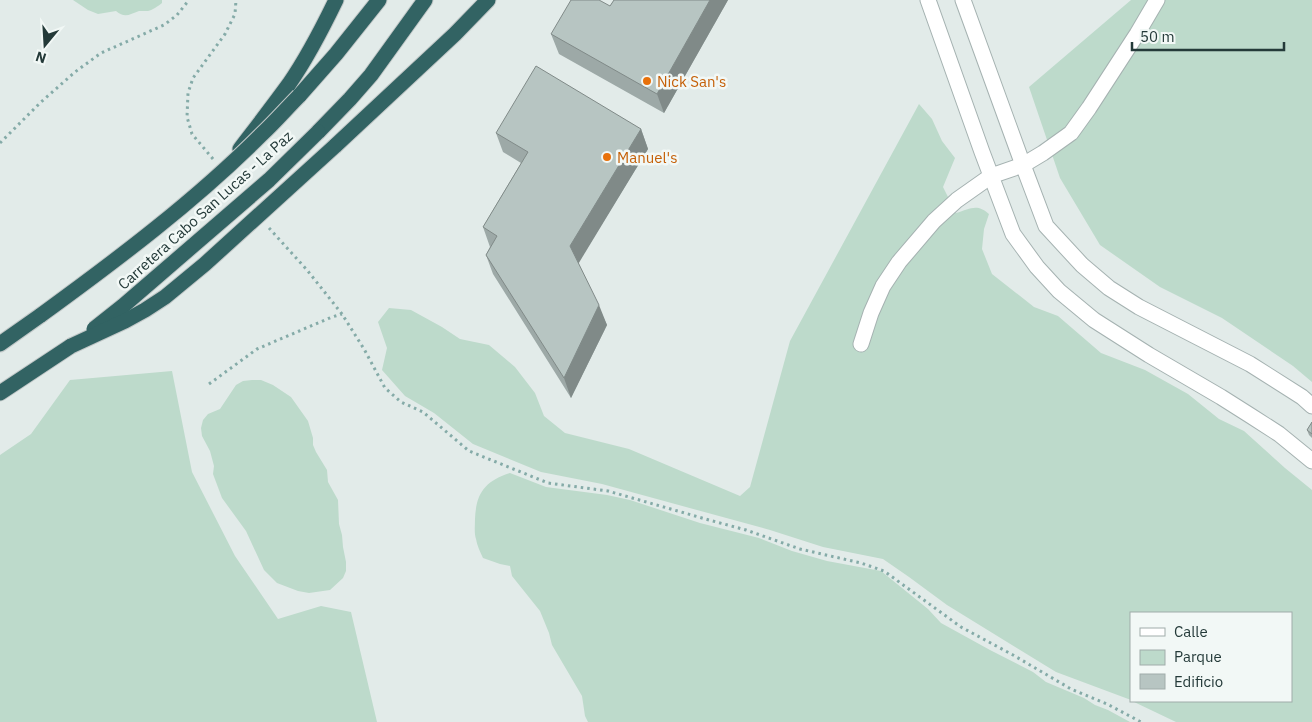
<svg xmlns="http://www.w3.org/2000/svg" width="1312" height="722" viewBox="0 0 1312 722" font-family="'IBM Plex Sans',sans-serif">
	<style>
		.green { fill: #bddacb }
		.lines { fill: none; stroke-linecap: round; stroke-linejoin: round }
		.minor-casing { stroke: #a5b2b1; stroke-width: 17 }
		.highway-casing { stroke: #c2c8c8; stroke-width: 17 }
		.path { stroke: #85aba8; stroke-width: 3; stroke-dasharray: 2.5 4; stroke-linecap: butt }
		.minor { stroke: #fff; stroke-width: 15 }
		.highway { stroke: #326363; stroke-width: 15 }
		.highway-bridge-casing { stroke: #c2c8c8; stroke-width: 17; stroke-linecap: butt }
		.highway-bridge { stroke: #326363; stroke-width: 15 }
		.wall { fill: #9da9a7 }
		.shaded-wall { fill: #808a88 }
		.building { fill: #b7c5c2; stroke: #808a88 }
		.food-dot { fill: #e8710a; stroke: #f2f8f6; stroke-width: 2 }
		.labels { text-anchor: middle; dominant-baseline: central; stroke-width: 5; stroke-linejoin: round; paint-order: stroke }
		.food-label { font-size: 15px; fill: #c56008; stroke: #f2f8f6; text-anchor: start }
		.street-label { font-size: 15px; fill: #243a39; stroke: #f2f8f6 }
	</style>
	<rect width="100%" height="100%" fill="#e2ebe9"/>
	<g class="green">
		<path d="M 73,0 L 162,0 L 162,3 C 158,6 153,10 148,11 C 145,11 142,11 139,11 C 130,14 125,19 116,11 L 98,14 L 88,10 Z"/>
		<polygon points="1131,0 1312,0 1312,382 1293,366 1222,318 1160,287 1100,245 1060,178 1029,87"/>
		<path d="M 919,104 L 932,119 L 942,141 L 955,158 L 943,187 L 956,213 C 970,209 977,203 989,214 L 984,229 L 982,249 L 992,274 L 1034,307 L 1058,316 L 1101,353 L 1145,370 L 1188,394 L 1219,419 L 1244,431 L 1285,468 L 1312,490 L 1312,722 L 1176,722 L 1132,701 L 1291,701 L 1291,613 L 1131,613 L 1131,700 L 1056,672 L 947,605 L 909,577 L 883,559 L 823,547 L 770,530 L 602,484 L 541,472 L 473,444 L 434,413 L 405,396 L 382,370 L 387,348 L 378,322 L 389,308 L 411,310 L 442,327 L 460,339 L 489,345 L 515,367 L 535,393 L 544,416 L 565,433 L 629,449 L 740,496 L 750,487 L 790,341 Z"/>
		<polygon points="172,371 192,472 235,556 278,619 321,606 351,612 377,722 0,722 0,455 31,434 70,380"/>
		<polygon points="252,380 261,380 273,385 291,397 308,421 313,438 313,445 316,452 327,470 328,482 338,500 339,524 342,535 343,547 346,562 346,571 343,578 330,590 309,593 298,591 277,583 264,570 246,531 222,498 213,474 214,466 210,451 202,436 201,428 203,420 208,414 220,409 236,385 243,381"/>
		<path d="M 510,473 L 546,487 L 607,495 L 630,500 L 700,523 L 759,538 L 792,551 L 827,561 L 881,571 L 928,609 L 941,623 L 990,650 L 1033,672 L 1046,682 L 1084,698 L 1095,705 L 1108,710 L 1130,722 L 588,722 L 585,716 L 582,696 L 552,645 L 549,633 L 540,611 L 512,576 L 510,566 L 500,564 L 483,558 C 480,552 477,545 476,539 C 474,533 475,525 475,519 C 476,493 485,481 510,473 Z"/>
	</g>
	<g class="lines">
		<defs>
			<g id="minor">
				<polyline points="928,0 982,152 1013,234 1037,267 1059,291 1094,320 1149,355 1221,397 1251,416 1279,434 1312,461"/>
				<polyline points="963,0 1023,165 1046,226 1082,265 1109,288 1139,307 1250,364 1302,397 1312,406"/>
				<polyline points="861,344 871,313 883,286 899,262 934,221 957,200 991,176 1023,165 1043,153 1071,133 1089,108 1137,34 1157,0"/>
			</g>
			<g id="highway">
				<polyline points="299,96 336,54 379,0"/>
				<polyline points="318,132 350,99 371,75 425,0"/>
				<polyline points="335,146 455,34 488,0"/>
				<path d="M 240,149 C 256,128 273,106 289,84 C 307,58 322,29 336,0"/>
				<polyline points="0,344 41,315"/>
				<polyline points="0,393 71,346"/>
			</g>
		</defs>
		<use href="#minor" class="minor-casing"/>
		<use href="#highway" class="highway-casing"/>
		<g class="path">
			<polyline points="0,143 41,102 75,72 101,53 164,25 177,15 189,0"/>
			<polyline points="213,159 192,134 187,117 188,93 193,78 225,34 235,14 236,0"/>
			<polyline points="269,228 307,270 342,314 364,349 385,388 401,402 423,412 469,451 548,483 608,491 709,520 746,530 800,549 861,563 884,571 961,627 1013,655 1071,689 1107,704 1141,722"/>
			<polyline points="209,384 257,349 332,317 342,314"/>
		</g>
		<use href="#minor" class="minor"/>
		<use href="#highway" class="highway"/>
		<defs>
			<g id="highway-bridge">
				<path d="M 41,315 C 118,259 195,201 262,134 C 275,122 287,108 299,96"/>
				<polyline points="94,329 123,306 269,180 318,132"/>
				<polyline points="71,346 125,321 145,310 165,297 205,264 335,146"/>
			</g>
		</defs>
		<use href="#highway-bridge" class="highway-bridge-casing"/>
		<use href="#highway-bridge" class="highway-bridge"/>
	</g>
	<g class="wall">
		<polygon points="614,0 728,0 664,113 559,54 551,34 610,6"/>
		<polygon points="641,129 648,149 578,263 607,325 571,398 493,274 486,255 490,247 483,227 521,163 503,152 496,133"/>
		<polygon points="1312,422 1312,438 1309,435 1307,430"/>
	</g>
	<g class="shaded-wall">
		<polygon points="710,0 728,0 664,113 657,94"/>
		<polygon points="641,129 648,149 577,266 570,246"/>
		<polygon points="599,305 607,325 571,398 564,378"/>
	</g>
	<g class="building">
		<polygon points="571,0 599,0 610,6 614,0 710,0 657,94 551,34"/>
		<polygon points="536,66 641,129 570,246 599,305 564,378 486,255 497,236 483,227 528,152 496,133"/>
		<polygon points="1312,422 1312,434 1307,430"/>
	</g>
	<g class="food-dot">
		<circle cx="647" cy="81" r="5"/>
		<circle cx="607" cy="157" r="5"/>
	</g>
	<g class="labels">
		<g class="food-label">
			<text x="657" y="81">Nick San's</text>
			<text x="617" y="157">Manuel's</text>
		</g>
		<g class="street-label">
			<text transform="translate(205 210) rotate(-42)">Carretera Cabo San Lucas - La Paz</text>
		</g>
	</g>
	<rect x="1130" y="612" width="162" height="90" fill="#f2f8f6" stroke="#a0acaa"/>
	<rect x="1140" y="628" width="25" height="8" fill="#ffffff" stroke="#a0acaa"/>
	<text x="1174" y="637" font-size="15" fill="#243a39">Calle</text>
	<rect x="1140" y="650" width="25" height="15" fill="#bddacb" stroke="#a0acaa"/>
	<text x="1174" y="662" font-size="15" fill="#243a39">Parque</text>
	<rect x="1140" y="674" width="25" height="15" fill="#b7c5c2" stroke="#a0acaa"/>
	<text x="1174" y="687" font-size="15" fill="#243a39">Edificio</text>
	<g transform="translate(45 45) rotate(198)" stroke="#f2f8f6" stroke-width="4" paint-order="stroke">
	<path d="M0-4L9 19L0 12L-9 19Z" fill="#243a39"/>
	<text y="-8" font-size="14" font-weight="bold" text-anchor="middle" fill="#243a39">N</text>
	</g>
	<path d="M1132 42v8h152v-8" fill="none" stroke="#243a39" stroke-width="2.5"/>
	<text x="1140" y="42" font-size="15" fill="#243a39" stroke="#f2f8f6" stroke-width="4" paint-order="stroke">50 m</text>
</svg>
